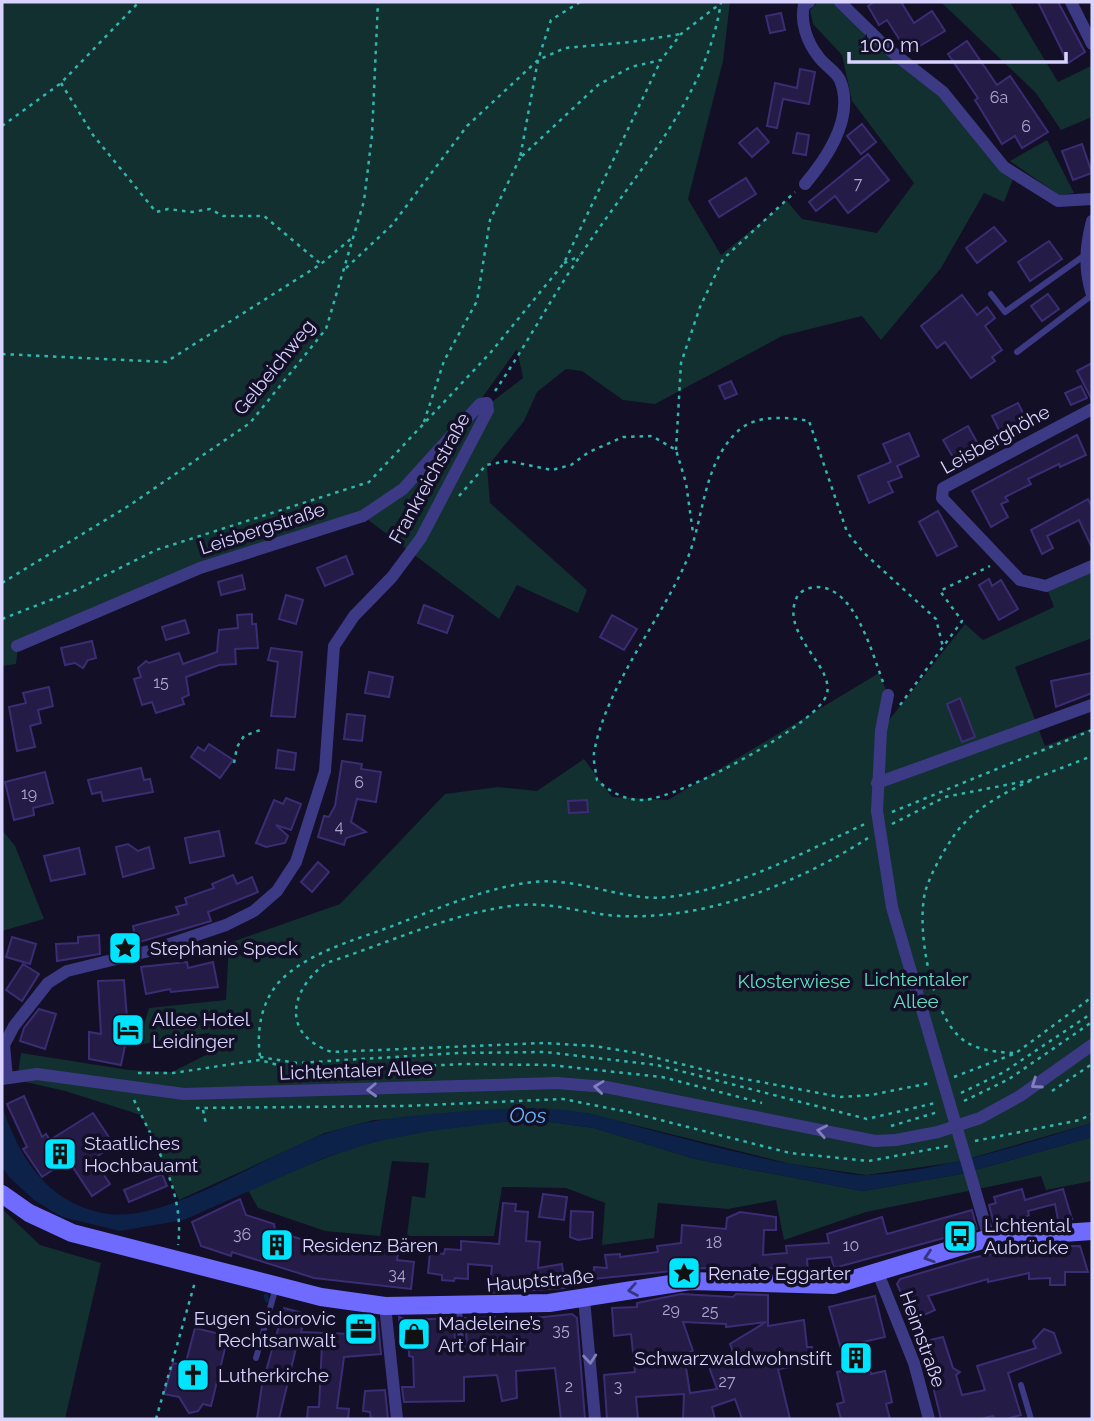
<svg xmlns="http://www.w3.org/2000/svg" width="1094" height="1421" viewBox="0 0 1094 1421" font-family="Raleway,sans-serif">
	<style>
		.green { fill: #12302f; fill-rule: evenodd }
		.water { fill: #0c2248 }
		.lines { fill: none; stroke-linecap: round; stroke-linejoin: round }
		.stream { stroke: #0c2248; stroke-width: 4.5 }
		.building { fill: #241b47; stroke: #3b2d73; stroke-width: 2; fill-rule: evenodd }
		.path { stroke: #2fb8b0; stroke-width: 2.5; stroke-dasharray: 3.5 5; stroke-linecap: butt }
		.lane { stroke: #3d3a85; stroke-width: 6 }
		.street { stroke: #3d3a85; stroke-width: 12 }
		.secondary { stroke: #6f6bff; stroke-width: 18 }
		.oneway { stroke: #837fbc }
		.oneway2 { stroke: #38347d }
		.labels { text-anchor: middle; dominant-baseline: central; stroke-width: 7; stroke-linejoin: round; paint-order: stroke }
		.number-label { font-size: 16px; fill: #aca6d1 }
		.street-label { font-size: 19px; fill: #d9d4ff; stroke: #130f26 }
		.poi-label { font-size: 19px; fill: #d9d4ff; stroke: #130f26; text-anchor: start }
		.park-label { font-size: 19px; fill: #5fe0c0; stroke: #130f26 }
		.water-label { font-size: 21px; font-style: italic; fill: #62b6ff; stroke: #130f26 }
	</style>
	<rect width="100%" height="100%" fill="#130f26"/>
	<g class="green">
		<path d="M 2,2 L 730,2 L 723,61 L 688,199 L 721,255 L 787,201 L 802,219 L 877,233 L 914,183 L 852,101 L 842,55 L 813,24 L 810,10 L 818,2 L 835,2 L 943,92 L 1013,179 L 1004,202 L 984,193 L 941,268 L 881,340 L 862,316 L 782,336 L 655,404 L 623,400 L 582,371 L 566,369 L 537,392 L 524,421 L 487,467 L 490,503 L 587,590 L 578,613 L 517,585 L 499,619 L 363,516 L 310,531 L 18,646 L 16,664 L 2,666 ZM 517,349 L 523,378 L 464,423 Z"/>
		<polygon points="941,2 1010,2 1058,82 1091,66 1092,117 1061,130 1036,93"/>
		<polygon points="1047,140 1074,193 1059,195 1010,161"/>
		<polygon points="1092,566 1092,638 1015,667 1045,746 1092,728 1092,1123 957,1162 866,1175 791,1164 586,1113 374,1120 325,1133 179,1200 141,1115 65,1091 17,1080 21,1053 129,1070 172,1072 214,1051 209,1033 138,1045 149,1008 226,1000 229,943 340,904 445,794 498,787 537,791 584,759 612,797 668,800 879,673 888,695 882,729 965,624 983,640 1054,607 1046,586"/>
		<polygon points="2,830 15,846 44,919 2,931"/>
		<path d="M 529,1119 L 594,1128 L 695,1159 L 863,1191 L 961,1174 L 1092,1137 L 1092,1181 L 1046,1190 L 1041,1176 L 866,1212 L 784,1240 L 776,1200 L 728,1209 L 658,1203 L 654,1238 L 602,1245 L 605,1203 L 566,1188 L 502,1187 L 494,1236 L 407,1236 L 412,1196 L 425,1198 L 429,1163 L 392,1161 L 380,1236 L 325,1231 L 258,1208 L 248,1190 C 289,1173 330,1154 374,1142 C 424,1129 477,1125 529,1119 Z"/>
		<polygon points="2,1209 40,1245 101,1263 65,1419 2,1419"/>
	</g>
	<path class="water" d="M 2,1106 C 19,1156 45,1201 102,1213 C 165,1226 266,1153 328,1133 C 362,1121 396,1117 432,1114 C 483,1110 535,1104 585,1113 C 608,1117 631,1125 654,1131 C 709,1145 765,1161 821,1169 C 836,1171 853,1176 868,1175 C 944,1171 1020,1145 1092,1123 L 1092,1137 L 961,1174 L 863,1191 L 695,1159 L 594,1128 L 529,1119 L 430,1131 L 374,1142 L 324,1158 L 184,1220 L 120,1231 L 62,1217 L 34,1200 L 9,1177 L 2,1167 Z"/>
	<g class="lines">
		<polyline class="stream" points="266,1296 267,1300"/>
	</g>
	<g class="building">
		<polygon points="874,2 901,2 914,23 932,11 945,31 908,53 887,20 879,25 868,6"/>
		<polygon points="1038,2 1058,2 1085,52 1068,63"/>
		<polygon points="781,13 785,30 770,33 766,16"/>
		<polygon points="967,41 997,85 1010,76 1048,132 1022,148 1015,136 1002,144 975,100 978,98 948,54"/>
		<polygon points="800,69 815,72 809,104 783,99 777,128 767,126 775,83 797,88"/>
		<polygon points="862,124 876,142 861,154 847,136"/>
		<polygon points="757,128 769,142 752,157 739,143"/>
		<polygon points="797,133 809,135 806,155 793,153"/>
		<polygon points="1082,144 1092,173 1073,180 1062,151"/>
		<polygon points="868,154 889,180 848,213 835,196 816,211 809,202"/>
		<polygon points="746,178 756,194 719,217 709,201"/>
		<polygon points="994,227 1006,241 977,263 966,248"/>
		<polygon points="1049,241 1062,259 1030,281 1018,262"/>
		<polygon points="1048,294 1059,309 1042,321 1031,306"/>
		<polygon points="962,295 977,315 987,307 995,318 985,326 1002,350 992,357 995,361 971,378 945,342 937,348 921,326"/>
		<polygon points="1092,363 1092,400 1077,371"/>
		<polygon points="731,381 737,394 725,399 719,386"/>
		<polygon points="1081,386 1087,398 1071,405 1065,393"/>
		<polygon points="1018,403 1026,419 1000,432 992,416"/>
		<polygon points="968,426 978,444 953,457 943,440"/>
		<polygon points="909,433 919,456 897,466 902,477 888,482 893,492 869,503 858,476 891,462 883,444"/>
		<polygon points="1077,435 1086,455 1060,467 1059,464 1028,479 1031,484 1005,497 1008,501 1001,504 1008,517 991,527 972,491"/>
		<polygon points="1088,499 1092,507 1092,548 1079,520 1047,536 1053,548 1042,554 1031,530"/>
		<polygon points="938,511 957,546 937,556 919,522"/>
		<polygon points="346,556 353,574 325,586 317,568"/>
		<polygon points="242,575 245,589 221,595 218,582"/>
		<polygon points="989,579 992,586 1001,580 1018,609 999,620 979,585"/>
		<polygon points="286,595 303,600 296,624 279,619"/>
		<polygon points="424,605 453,616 447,633 418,623"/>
		<polygon points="252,614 252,624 256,624 258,648 235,649 236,664 219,665 186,677 189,695 182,698 184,704 156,713 152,702 142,705 134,679 141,677 138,668 146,661 149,663 179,653 183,664 217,652 219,630 238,628 237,615"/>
		<polygon points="612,615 637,629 624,650 600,637"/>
		<polygon points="185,620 189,633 166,640 162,627"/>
		<polygon points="92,641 96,658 88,660 83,668 75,663 65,665 61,648"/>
		<polygon points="271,648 302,652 295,717 271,716 278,662 268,660"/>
		<polygon points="369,672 393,677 389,697 365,693"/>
		<polygon points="1092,673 1092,693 1056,707 1051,681"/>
		<polygon points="49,687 53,706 38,710 41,723 30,726 35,747 17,751 9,707 26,703 23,693"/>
		<polygon points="960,698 975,737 962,742 947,704"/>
		<polygon points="347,714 365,716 362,741 344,739"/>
		<polygon points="209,744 233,760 220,778 191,757 198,747 204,751"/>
		<polygon points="278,750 296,753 294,770 276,768"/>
		<polygon points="342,761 362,764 361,769 381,772 376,802 357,799 351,822 366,832 346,838 344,845 318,837 324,816 329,817 335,806"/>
		<polygon points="141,768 144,780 150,779 153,792 103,801 101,792 92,794 88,780"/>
		<polygon points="45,772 53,803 33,808 34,815 14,820 5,782"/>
		<polygon points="286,798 301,804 291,830 276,825 288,836 285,843 266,847 256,843 274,800 283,804"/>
		<polygon points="587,800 588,812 569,813 568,801"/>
		<polygon points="219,831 224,856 190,863 185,838"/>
		<polygon points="128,844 138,851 149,847 154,868 123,877 116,847"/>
		<polygon points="79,848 85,874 51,881 44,856"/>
		<polygon points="318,862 329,872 312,892 301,882"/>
		<polygon points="233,875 237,884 252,877 258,892 208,912 211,921 136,943 133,926 179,914 176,907 187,904 185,898 214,888 212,884"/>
		<polygon points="99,935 100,954 57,961 56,944 78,943 78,937"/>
		<polygon points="12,937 36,944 30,964 6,957"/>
		<polygon points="187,962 188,968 213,962 218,987 171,992 170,989 146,994 141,967"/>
		<polygon points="23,964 39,974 22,1001 6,990"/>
		<polygon points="124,980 128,1031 121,1065 89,1059 89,1032 101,1034 98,981"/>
		<polygon points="39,1009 56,1014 45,1049 20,1041 24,1028"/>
		<polygon points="24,1096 42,1137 46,1134 50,1140 93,1113 114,1145 93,1159 110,1184 92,1196 68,1160 42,1177 23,1149 27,1147 7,1104"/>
		<polygon points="162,1174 167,1186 129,1202 124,1190"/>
		<polygon points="1022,1189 1025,1200 1063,1189 1072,1219 1058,1220 1055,1204 1028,1211 1029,1215 1022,1219 994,1224 989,1205 996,1203 994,1197"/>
		<polygon points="543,1194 567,1197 564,1220 539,1217"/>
		<polygon points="240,1199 246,1215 274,1224 275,1230 294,1237 330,1248 331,1242 398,1252 397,1260 414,1262 411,1289 314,1278 232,1252 231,1256 201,1246 192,1222"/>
		<polygon points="503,1203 516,1204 515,1211 528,1212 526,1241 540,1242 538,1268 562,1264 565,1288 489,1293 492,1266 468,1264 468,1279 455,1278 454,1281 442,1280 442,1275 428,1273 430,1252 444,1254 445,1249 461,1250 461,1241 499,1244"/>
		<polygon points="972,1210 977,1229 834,1268 831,1257 807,1259 808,1272 788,1272 787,1267 761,1269 761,1272 703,1268 593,1279 594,1267 607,1268 605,1255 620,1254 620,1257 658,1252 657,1246 681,1243 682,1225 726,1229 727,1218 740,1212 776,1217 776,1230 764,1230 763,1255 787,1253 786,1246 829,1243 827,1234 882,1217 887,1234"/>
		<polygon points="571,1211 593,1212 592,1238 578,1240 570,1237"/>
		<polygon points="1080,1246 1088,1272 1065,1272 1065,1285 1050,1285 1050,1278 1029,1279 1029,1273 988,1282 988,1279 928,1296 935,1310 913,1320 897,1284 900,1279 972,1258 1024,1247"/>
		<path d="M 681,1294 L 733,1297 L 736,1294 L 768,1295 L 768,1326 L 804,1320 L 807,1347 L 812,1347 L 815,1364 L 778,1369 L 790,1419 L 742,1419 L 735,1399 L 712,1407 L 715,1419 L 683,1419 L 684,1394 L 636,1397 L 638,1419 L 607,1419 L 604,1375 L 635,1372 L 631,1334 L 614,1336 L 612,1308 L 637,1307 L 637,1303 ZM 683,1322 L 726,1324 L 726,1327 L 766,1322 L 730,1344 L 733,1352 L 708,1364 L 717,1389 L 690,1393 L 684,1355 L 693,1351 Z"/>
		<polygon points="875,1296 885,1337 863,1342 871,1374 885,1371 892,1402 886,1404 890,1419 841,1419 837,1404 844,1402 837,1372 847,1370 829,1307"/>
		<polygon points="284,1308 306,1314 301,1332 350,1334 354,1316 374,1319 378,1322 381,1354 344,1357 337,1408 349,1409 348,1419 307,1419 308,1407 319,1407 322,1344 297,1344 279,1419 257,1419 262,1385"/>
		<polygon points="572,1314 577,1318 585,1419 561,1419 555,1368 516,1371 517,1398 502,1401 497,1375 464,1377 464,1401 404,1402 402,1387 414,1387 413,1357 409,1356 409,1346 401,1346 399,1317 408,1320 454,1318 455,1346 461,1351 467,1345 465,1318 495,1317 495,1322"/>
		<polygon points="195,1328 228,1336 211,1406 203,1404 198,1411 189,1413 179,1397 164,1394 173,1363 185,1366"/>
		<polygon points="1044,1329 1054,1333 1061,1353 1008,1373 1021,1415 1006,1419 994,1419 993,1416 981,1419 941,1419 922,1342 943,1337 953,1368 960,1372 956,1375 962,1395 985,1390 977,1366 1036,1348 1033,1341"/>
		<polygon points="385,1390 388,1419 371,1419 370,1412 363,1411 365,1391"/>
	</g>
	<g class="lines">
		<g class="path">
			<polyline points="580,2 551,20 538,60 520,158 598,85 631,67 661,60 681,34 721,3"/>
			<polyline points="61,83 93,135 156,212 168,209 192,212 210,209 223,216 264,216 321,264"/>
			<polyline points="2,126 61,83 139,2"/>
			<polyline points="564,263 580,256"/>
			<polyline points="346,268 392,225 467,126 538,60 565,48 631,42 681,34"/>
			<polyline points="2,354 166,362 321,264 353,237"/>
			<path d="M 495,391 C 525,347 550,300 580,256 C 633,175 706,101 721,2"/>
			<polyline points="424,422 444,361 477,301 490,220 520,158"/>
			<polyline points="676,450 681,363 700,307 723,259 795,192"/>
			<polyline points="459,496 486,465 508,461 552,470 571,465 589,452 623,437 652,436 676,450 686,483 693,533"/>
			<polyline points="2,583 130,505 250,423 326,329 364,201 372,135 378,2"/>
			<polyline points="2,619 76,590 156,550 369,482 491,352 564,263 661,60"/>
			<path d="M 883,682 C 872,653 855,587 817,587 C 809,587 799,591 796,599 C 780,638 843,671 824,700 C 804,731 681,797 644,800 C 626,801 610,792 597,780 C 596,772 593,761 594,753 C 605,688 659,623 686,562 C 705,519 701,466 738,431 C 756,414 787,417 809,421 L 847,532 L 863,552 L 936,619 L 943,647"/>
			<polyline points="900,705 962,621 940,591 990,566"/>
			<polyline points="234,763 237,747 244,736 263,729"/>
			<polyline points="892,812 1092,730"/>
			<polyline points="892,824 945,797 1031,780 1092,756"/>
			<path d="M 868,838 C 796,884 707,920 619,916 C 585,914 554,902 519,905 C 453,912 389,943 326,963 C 289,991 281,1035 332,1052 L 543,1043 L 594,1046 L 637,1053 L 729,1076 L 840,1097 L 871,1095 L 930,1083"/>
			<path d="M 1013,1053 C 996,1052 975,1050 962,1039 C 931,1015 915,925 926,889 C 932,871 943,852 953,837 C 970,811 1003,793 1030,781"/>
			<path d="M 260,1056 C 256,1029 262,998 283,978 C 311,952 352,941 387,928 C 435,910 483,888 533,882 C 580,877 623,902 669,897 C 739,888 804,852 867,823"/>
			<polyline points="260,1057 297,1063 458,1053 545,1052 657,1065 867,1119 935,1103"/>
			<polyline points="138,1073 173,1073 260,1060 303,1072 463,1064 550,1065 662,1077 762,1103"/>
			<polyline points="954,1077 1016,1053 1092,997"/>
			<polyline points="1052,1091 1092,1064"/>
			<polyline points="961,1093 1004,1072 1092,1013"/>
			<path d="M 134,1100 C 156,1146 185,1194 178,1245"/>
			<polyline points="964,1101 1009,1079 1092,1022"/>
			<polyline points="196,1108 404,1106 563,1099 633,1113 790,1153 869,1161 948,1146"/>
			<polyline points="203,1110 206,1124"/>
			<polyline points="891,1126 938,1112"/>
			<polyline points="155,1141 163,1148"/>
			<polyline points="975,1141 1080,1120 1092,1114"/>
			<polyline points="156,1419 195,1282"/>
		</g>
		<g class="lane">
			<polyline points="991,294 1005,312 1085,255"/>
			<polyline points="1017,352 1092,295"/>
			<polyline points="459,1307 461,1345"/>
			<polyline points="256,1358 276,1287"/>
			<polyline points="1021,1385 1031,1419"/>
		</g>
		<g class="street">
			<polyline points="840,2 887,48 943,92 1004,167 1058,201 1092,199"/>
			<polyline points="1071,2 1092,44"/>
			<path d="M 805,184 C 828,157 855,117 840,80 C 836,71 824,65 818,56 C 807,42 800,22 804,5 L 809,2"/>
			<path d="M 1092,221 C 1085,248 1084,269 1092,295"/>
			<polyline points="1092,409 943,488 942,498 1020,580 1046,586 1092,566"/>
			<polyline points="888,695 881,731 877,811 892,907 989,1238"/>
			<polyline points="877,783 1092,705"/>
			<polyline points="7,1078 4,1045 14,1026 48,983 67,971 149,951 226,925 254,911 277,891 296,862 325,771 334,646 354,616 392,577 421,538 488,410 487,403 480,404 403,489 363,516 200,568 17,646"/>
			<polyline points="2,1079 37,1074 184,1094 557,1083 606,1087 875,1141 896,1140 938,1132 980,1118 1020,1096 1092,1045"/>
			<polyline points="878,1273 914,1363 929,1419"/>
			<polyline points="584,1299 595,1419"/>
			<polyline points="385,1306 397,1419"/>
		</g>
		<polyline class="secondary" points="2,1194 29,1213 72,1233 321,1297 385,1306 549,1303 690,1281 834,1285 989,1238 1092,1231"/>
	</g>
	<defs><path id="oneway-chevron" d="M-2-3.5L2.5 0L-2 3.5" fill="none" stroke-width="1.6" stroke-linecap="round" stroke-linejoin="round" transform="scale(1.75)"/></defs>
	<g class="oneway">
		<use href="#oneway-chevron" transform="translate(1036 1084) rotate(145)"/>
		<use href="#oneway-chevron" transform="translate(599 1087) rotate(-173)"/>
		<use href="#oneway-chevron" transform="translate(372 1090) rotate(178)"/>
		<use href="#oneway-chevron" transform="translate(822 1131) rotate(-169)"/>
		<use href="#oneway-chevron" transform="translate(590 1359) rotate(85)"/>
	</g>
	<g class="oneway2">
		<use href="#oneway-chevron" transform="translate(929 1257) rotate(162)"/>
		<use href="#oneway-chevron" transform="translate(633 1290) rotate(170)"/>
	</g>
	<defs>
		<symbol id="sight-square" viewBox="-11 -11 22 22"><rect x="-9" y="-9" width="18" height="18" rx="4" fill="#00e5ff" stroke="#130f26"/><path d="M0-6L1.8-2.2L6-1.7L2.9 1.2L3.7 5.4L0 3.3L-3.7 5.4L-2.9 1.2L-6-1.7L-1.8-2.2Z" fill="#111"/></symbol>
		<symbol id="hotel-square" viewBox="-11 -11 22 22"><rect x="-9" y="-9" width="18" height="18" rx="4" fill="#00e5ff" stroke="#130f26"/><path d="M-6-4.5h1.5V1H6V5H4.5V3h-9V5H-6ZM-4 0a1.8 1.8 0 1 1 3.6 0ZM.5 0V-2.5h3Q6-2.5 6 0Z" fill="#111"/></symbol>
		<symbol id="building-square" viewBox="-11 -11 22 22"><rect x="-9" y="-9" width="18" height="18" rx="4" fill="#00e5ff" stroke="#130f26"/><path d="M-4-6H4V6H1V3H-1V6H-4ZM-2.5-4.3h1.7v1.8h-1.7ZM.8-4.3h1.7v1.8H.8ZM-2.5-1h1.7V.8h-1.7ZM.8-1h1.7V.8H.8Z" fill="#111"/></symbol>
		<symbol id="bus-square" viewBox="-11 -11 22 22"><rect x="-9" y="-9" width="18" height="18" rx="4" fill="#00e5ff" stroke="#130f26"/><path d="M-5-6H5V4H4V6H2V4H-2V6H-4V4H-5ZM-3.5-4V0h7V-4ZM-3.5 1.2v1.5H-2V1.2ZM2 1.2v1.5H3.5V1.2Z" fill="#111"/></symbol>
		<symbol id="office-square" viewBox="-11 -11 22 22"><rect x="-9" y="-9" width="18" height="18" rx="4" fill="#00e5ff" stroke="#130f26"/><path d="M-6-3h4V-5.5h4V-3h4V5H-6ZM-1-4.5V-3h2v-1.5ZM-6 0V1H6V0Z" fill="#111"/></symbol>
		<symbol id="shop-square" viewBox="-11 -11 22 22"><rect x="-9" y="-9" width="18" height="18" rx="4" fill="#00e5ff" stroke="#130f26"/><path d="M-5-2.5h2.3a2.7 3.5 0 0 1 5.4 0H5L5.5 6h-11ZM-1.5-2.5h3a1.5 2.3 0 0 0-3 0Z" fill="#111"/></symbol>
		<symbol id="church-square" viewBox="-11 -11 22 22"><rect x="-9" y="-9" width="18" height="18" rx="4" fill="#00e5ff" stroke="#130f26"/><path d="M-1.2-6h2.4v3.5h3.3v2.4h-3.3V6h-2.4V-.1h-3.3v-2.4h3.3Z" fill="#111"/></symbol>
	</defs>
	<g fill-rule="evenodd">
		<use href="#sight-square" x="106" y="929" width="38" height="38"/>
		<use href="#hotel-square" x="109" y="1011" width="38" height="38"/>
		<use href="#building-square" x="41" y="1135" width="38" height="38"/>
		<use href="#bus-square" x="941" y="1217" width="38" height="38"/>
		<use href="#building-square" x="258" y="1226" width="38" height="38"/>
		<use href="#sight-square" x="665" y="1254" width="38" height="38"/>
		<use href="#office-square" x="342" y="1310" width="38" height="38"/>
		<use href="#shop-square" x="395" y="1315" width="38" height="38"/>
		<use href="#building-square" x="837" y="1339" width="38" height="38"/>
		<use href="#church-square" x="174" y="1356" width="38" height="38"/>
	</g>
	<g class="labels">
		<g class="number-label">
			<text x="999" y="97">6a</text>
			<text x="1026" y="126">6</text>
			<text x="858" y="183">7</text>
			<text x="161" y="682">15</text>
			<text x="359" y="782">6</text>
			<text x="29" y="793">19</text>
			<text x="339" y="826">4</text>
			<text x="242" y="1234">36</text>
			<text x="714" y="1242">18</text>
			<text x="851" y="1245">10</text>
			<text x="397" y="1274">34</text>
			<text x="671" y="1309">29</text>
			<text x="710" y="1311">25</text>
			<text x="561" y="1330">35</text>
			<text x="727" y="1381">27</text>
			<text x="569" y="1386">2</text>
			<text x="618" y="1386">3</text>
		</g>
		<g class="street-label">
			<text transform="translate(274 367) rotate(-51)">Gelbeichweg</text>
			<text transform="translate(995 439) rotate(-29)">Leisberghöhe</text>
			<text transform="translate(429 478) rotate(-61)">Frankreichstraße</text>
			<text transform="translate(262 528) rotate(-18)">Leisbergstraße</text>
			<text transform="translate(356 1070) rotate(-2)">Lichtentaler Allee</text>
			<text transform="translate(540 1280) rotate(-5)">Hauptstraße</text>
			<text transform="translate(923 1339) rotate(70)">Heimstraße</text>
		</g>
		<g class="poi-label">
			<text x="150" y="948">Stephanie Speck</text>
			<text x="152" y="1019">Allee Hotel<tspan x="152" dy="22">Leidinger</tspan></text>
			<text x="84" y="1143">Staatliches<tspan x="84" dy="22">Hochbauamt</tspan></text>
			<text x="984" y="1225">Lichtental<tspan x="984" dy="22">Aubrücke</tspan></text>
			<text x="302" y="1245">Residenz Bären</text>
			<text x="708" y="1273">Renate Eggarter</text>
			<text x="336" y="1318" text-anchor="end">Eugen Sidorovic<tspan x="336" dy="22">Rechtsanwalt</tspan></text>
			<text x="438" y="1323">Madeleine’s<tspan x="438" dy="22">Art of Hair</tspan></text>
			<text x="832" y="1358" text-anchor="end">Schwarzwaldwohnstift</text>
			<text x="218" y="1375">Lutherkirche</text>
		</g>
		<g class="park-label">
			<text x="916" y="979">Lichtentaler<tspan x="916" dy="22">Allee</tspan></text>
			<text x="794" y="981">Klosterwiese</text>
		</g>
		<g class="water-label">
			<text transform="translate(528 1115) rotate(1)">Oos</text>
		</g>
	</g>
	<rect width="1094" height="1421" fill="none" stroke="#d9d4ff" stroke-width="7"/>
	<path d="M849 52v10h217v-10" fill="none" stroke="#d9d4ff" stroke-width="3.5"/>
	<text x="860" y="52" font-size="21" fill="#d9d4ff" stroke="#130f26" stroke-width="5" paint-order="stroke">100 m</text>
</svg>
